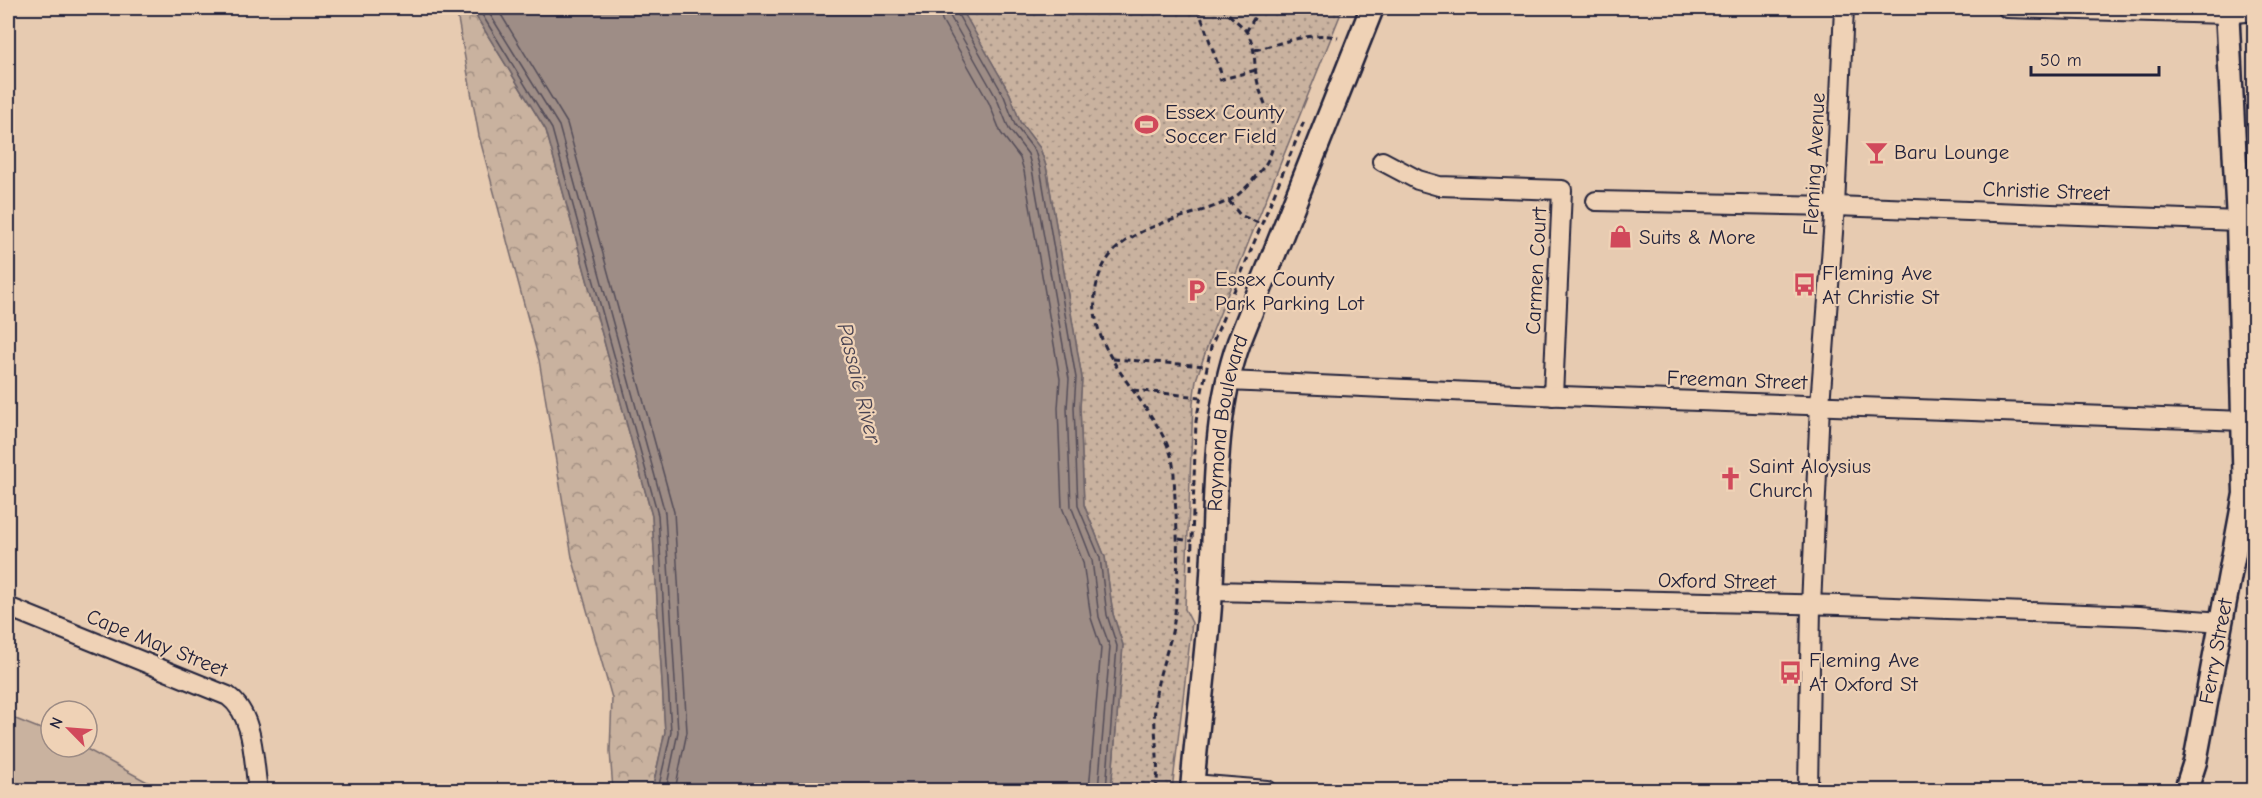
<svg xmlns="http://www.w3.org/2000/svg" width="2262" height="798" viewBox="0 0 2262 798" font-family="'Comic Neue',sans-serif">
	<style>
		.grass { fill: #c9b29f; stroke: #766a6d; stroke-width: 1.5 }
		.forest { fill: url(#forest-crowns); stroke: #766a6d; stroke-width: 1.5 }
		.park { fill: url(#park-dots); stroke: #766a6d; stroke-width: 1.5 }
		.water { fill: #9e8d86; stroke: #6c6268; stroke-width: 1.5 }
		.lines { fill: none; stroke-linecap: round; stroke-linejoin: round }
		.shore { stroke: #544d59; stroke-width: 1.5 }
		.minor-casing { stroke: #22223b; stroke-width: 22 }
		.major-casing { stroke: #22223b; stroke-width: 27 }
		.path { stroke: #22223b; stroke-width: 3; stroke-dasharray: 6 4.5; stroke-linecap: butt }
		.minor { stroke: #efd2b6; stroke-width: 18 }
		.major { stroke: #efd2b6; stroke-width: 22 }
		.labels { text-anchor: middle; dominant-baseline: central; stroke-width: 4.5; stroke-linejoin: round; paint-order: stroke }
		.poi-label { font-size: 21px; fill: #22223b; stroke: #efd2b6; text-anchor: start }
		.street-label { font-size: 21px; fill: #22223b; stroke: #efd2b6 }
		.water-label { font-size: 22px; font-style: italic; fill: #474252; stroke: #efd2b6 }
	</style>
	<defs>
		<pattern id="forest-crowns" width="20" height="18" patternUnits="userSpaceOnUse" patternTransform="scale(1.5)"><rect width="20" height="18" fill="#c9b29f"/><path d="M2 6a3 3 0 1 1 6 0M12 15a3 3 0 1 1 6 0" fill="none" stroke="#a39083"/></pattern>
		<pattern id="park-dots" width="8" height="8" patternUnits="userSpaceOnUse" patternTransform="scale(1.5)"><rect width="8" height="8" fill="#c9b29f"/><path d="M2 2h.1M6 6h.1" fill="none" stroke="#a39083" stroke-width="1.8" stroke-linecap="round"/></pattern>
	</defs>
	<rect width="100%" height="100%" fill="#e7cbb1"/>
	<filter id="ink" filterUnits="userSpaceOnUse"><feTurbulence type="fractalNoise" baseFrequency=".0167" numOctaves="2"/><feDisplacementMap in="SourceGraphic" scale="12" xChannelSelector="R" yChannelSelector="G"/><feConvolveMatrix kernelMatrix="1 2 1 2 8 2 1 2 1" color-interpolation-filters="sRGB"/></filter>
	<g filter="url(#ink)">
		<polygon class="grass" points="8,716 51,733 51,747 83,747 162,790 8,790"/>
		<polygon class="forest" points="456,8 471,8 546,130 652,516 665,732 652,790 613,790 610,751 612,698 572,557 539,360 479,136"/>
		<polygon class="park" points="961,8 1343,8 1212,333 1196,380 1193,403 1185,609 1192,623 1172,790 1111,790 1123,645 1113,614 1105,557 1084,505 1080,407 1082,378 1046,166 1040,148 1020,122 1010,94"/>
		<polygon class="water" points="471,8 961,8 1010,94 1020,122 1040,148 1046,166 1082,378 1080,407 1084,505 1105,557 1113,614 1123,645 1111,790 652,790 665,732 652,516 546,130"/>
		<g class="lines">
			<g class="shore">
				<polyline points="478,8 552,129 658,515 671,732 658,790"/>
				<polyline points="486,8 559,126 665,513 678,732 666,790"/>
				<polyline points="497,8 567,123 674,512 687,732 675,790"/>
				<polyline points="940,8 942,20 989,103 1001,133 1020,158 1024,171 1060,379 1058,408 1062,507 1083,562 1091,618 1101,648 1089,790"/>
				<polyline points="949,8 950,16 997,99 1009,129 1028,154 1032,169 1069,379 1067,408 1071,506 1092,560 1099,617 1110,647 1098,790"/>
				<polyline points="956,8 957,13 1004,96 1015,125 1035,151 1040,168 1076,378 1074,407 1078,506 1100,558 1107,615 1117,646 1106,790"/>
			</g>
			<defs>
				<g id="minor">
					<polyline points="2007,8 2227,14 2254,11"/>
					<polyline points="1382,161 1418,180 1439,186 1562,190 1553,396"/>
					<polyline points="1596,201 1835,206 2238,221 2254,219"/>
					<polyline points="1227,381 1562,396 2244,421"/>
					<polyline points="1211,591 1840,605 2139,616 2222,622"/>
					<path d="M 8,607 L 228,696 C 255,716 253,760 258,790"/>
					<polyline points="1193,784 1267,790"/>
					<polyline points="1808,790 1811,606 1820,405 1835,206 1844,8"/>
				</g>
				<g id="major">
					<path id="s1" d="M 1192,790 C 1197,724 1207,657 1211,591 C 1217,508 1211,421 1239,342 L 1372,8"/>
					<path id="s2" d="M 2186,790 L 2195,762 L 2245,494 L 2238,221 L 2227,8"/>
				</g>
			</defs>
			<use href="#minor" class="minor-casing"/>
			<use href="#major" class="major-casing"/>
			<g class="path">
				<polyline points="1198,8 1223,79"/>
				<polyline points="1246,32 1260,8"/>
				<path d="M 1255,50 C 1279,44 1314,30 1338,38"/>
				<polyline points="1219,80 1256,70"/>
				<polyline points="1229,201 1240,215 1261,224"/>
				<polyline points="1113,359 1206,366"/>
				<polyline points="1133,390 1200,397"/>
				<polyline points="1179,539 1192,541"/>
				<polyline points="1191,570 1196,421 1211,347 1305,119"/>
				<path d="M 1156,790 C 1161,758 1151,726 1156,694 C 1159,670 1170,647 1174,622 C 1179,581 1178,539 1175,498 C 1174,483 1175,466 1170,452 C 1149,394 1081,351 1097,283 C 1111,224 1182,222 1228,201 C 1241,195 1252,181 1261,170 C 1270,160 1275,145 1274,131 C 1272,120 1266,107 1262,96 C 1260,91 1258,85 1257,79 C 1253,62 1257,51 1248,34 C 1242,24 1230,17 1222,8"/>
			</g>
			<use href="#minor" class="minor"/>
			<use href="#major" class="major"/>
		</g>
	</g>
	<defs>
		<symbol id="stadium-bare" viewBox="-9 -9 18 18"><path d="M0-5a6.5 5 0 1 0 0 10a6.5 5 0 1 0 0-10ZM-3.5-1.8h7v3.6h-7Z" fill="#d1495b" stroke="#efd2b6" stroke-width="2.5" paint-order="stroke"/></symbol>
		<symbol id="bar-bare" viewBox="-9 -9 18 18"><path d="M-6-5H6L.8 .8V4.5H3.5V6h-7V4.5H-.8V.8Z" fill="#d1495b" stroke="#efd2b6" stroke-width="2.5" paint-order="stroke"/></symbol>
		<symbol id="shop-bare" viewBox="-9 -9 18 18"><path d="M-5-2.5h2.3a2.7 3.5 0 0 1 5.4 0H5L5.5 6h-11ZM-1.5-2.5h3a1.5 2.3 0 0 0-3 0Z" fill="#d1495b" stroke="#efd2b6" stroke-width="2.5" paint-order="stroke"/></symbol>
		<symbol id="bus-bare" viewBox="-9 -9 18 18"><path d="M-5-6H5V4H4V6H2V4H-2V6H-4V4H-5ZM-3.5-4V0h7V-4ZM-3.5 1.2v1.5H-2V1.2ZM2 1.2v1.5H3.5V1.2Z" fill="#d1495b" stroke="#efd2b6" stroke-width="2.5" paint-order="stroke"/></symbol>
		<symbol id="parking-bare" viewBox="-9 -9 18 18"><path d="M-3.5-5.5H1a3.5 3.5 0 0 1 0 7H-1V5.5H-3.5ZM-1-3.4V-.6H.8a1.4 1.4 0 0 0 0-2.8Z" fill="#d1495b" stroke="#efd2b6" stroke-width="2.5" paint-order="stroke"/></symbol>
		<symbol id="church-bare" viewBox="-9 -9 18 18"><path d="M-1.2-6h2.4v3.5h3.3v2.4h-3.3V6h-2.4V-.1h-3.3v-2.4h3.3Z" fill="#d1495b" stroke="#efd2b6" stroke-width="2.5" paint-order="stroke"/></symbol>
	</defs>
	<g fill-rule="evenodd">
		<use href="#stadium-bare" x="1130" y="108" width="33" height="33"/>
		<use href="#bar-bare" x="1860" y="136" width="33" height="33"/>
		<use href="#shop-bare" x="1604" y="220" width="33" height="33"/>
		<use href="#bus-bare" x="1788" y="268" width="33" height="33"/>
		<use href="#parking-bare" x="1180" y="274" width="33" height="33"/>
		<use href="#church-bare" x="1714" y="462" width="33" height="33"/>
		<use href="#bus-bare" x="1774" y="656" width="33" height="33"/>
	</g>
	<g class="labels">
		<g class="poi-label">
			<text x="1165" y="112">Essex County<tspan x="1165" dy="24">Soccer Field</tspan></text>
			<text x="1894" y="152">Baru Lounge</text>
			<text x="1639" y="237">Suits &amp; More</text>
			<text x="1822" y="273">Fleming Ave<tspan x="1822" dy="24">At Christie St</tspan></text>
			<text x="1215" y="279">Essex County<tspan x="1215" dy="24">Park Parking Lot</tspan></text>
			<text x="1749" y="466">Saint Aloysius<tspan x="1749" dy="24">Church</tspan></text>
			<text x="1809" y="660">Fleming Ave<tspan x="1809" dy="24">At Oxford St</tspan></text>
		</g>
		<g class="street-label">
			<text transform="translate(1814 164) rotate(-87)">Fleming Avenue</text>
			<text transform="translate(2046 191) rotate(2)">Christie Street</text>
			<text transform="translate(1536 271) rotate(-87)">Carmen Court</text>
			<text transform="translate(1737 380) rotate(2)">Freeman Street</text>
			<text stroke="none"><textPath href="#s1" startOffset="369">Raymond Boulevard</textPath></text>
			<text transform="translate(1717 581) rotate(1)">Oxford Street</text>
			<text transform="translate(157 643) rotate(22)">Cape May Street</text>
			<text stroke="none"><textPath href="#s2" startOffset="142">Ferry Street</textPath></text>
		</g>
		<g class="water-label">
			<text transform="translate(859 383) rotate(76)">Passaic River</text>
		</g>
	</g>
	<rect width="2262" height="798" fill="none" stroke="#efd2b6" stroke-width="30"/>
	<rect x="15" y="15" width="2232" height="768" fill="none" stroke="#22223b" stroke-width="2" filter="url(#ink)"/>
	<g transform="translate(69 729) rotate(295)"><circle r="28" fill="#efd2b6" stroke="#9d8c85" stroke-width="1.5"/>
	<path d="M0-4.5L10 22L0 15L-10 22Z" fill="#d1495b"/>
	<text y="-9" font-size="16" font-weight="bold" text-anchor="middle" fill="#22223b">N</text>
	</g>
	<path d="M2031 66v9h128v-9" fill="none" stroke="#22223b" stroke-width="3"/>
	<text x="2040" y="66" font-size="18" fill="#22223b" stroke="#efd2b6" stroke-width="4.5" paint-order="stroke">50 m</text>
</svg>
